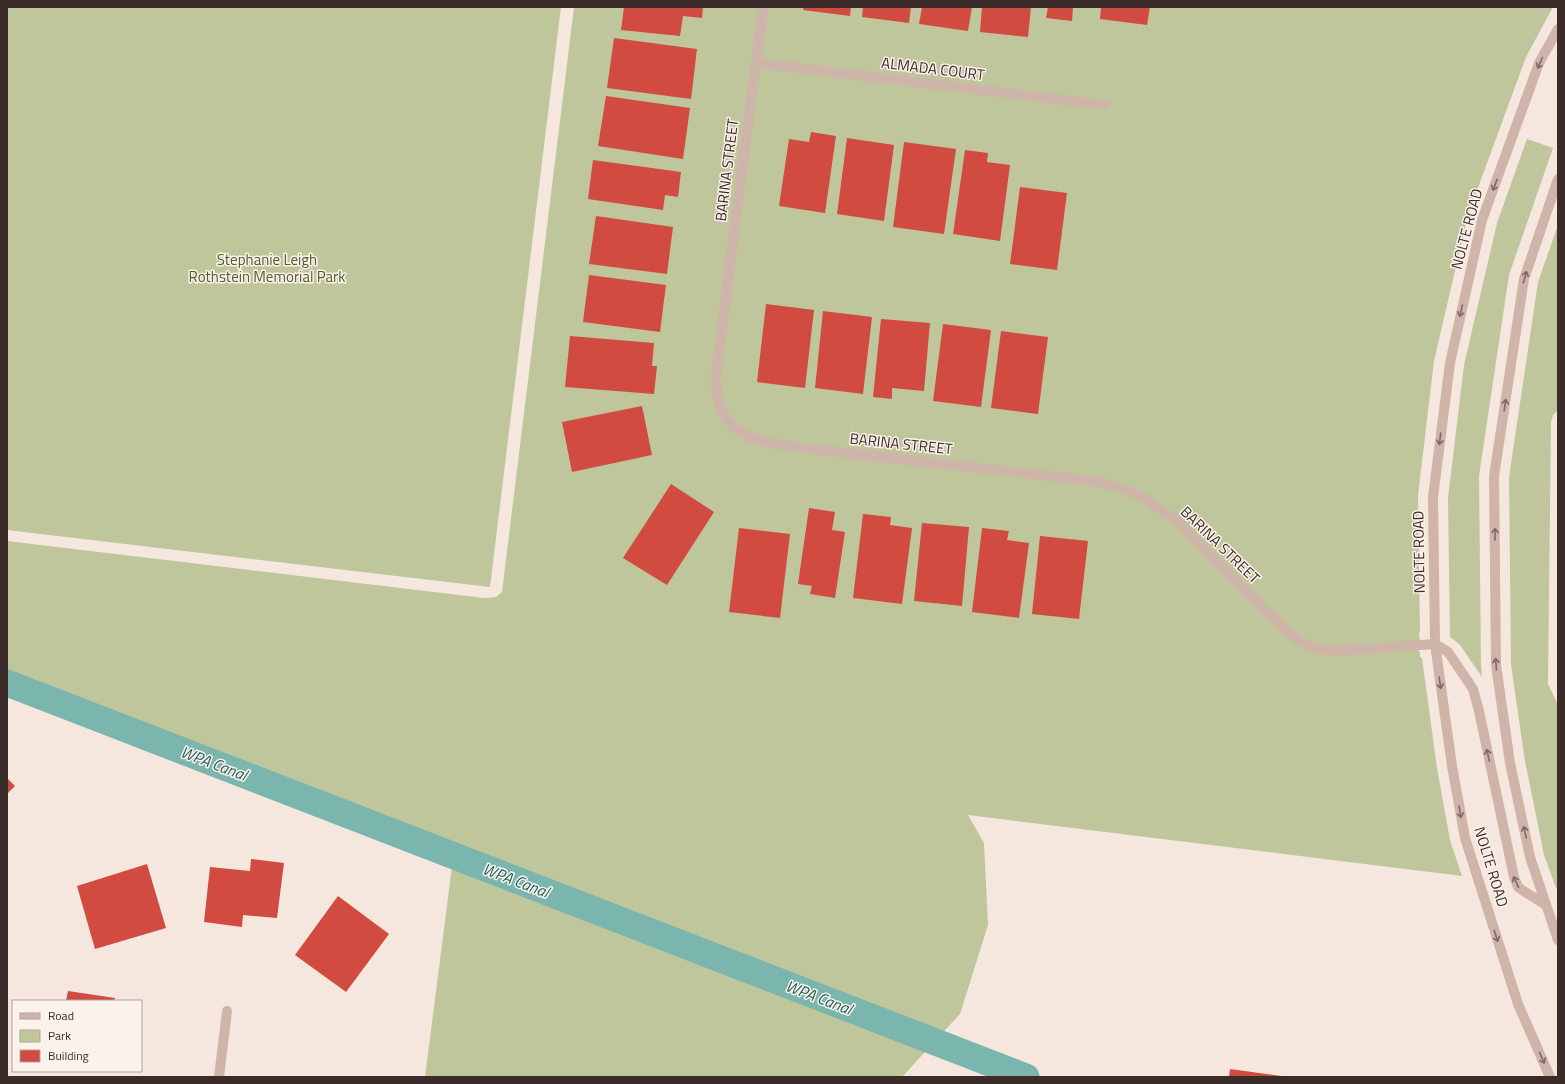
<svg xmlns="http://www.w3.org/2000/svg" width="1565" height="1084" viewBox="0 0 1565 1084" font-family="'Titillium Web',sans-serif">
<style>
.green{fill:#bfc69c}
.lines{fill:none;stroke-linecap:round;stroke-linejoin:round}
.canal{stroke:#7ab5ae;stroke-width:27}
.building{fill:#d14b41}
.minor{stroke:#cfb4a9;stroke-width:10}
.oneway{stroke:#7e6963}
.labels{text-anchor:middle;stroke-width:3;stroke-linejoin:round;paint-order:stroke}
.street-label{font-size:15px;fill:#3b2c29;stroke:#fcf2ec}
.park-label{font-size:15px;fill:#525c2a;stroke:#fcf2ec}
.water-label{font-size:16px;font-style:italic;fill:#1a615a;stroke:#fcf2ec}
</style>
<rect width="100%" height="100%" fill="#f5e7de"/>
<g class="green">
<polygon points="7,7 561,7 490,587 7,530"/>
<polygon points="574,7 1553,7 1526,57 1468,215 1434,361 1418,495 1420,632 1419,633 1420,641 1415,648 1420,652 1420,657 1422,658 1437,768 1450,840 1462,876 968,815 984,843 988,925 960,1014 902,1077 425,1077 454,851 7,675 7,541 484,598 496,597 502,592"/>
<polygon points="1527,139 1553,148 1509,275 1479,476 1481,665 1482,677 1460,645 1450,637 1448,498 1464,365 1497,223"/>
<polygon points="1558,225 1558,410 1553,415 1551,422 1548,684 1558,705 1558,888 1556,888 1544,855 1525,761 1511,665 1509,477 1538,282"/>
</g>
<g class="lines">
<polyline class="canal" points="7,683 1026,1077"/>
</g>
<g class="building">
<polygon points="624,7 703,7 702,18 683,16 680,36 621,30"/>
<polygon points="804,7 851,7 850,16 803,10"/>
<polygon points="863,7 911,7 909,23 862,17"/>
<polygon points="922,7 972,7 968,31 919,24"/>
<polygon points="982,7 1031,7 1028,37 980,32"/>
<polygon points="1048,7 1073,7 1072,21 1046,18"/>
<polygon points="1101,7 1150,7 1147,25 1100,19"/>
<polygon points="614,38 697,49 691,99 607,88"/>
<polygon points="606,96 690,108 683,159 598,146"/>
<polygon points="811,132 836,136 825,213 779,206 789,139 809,142"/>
<polygon points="847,138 894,145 884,221 837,214"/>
<polygon points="904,142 956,149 944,234 893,227"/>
<polygon points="965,150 988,153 987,162 1010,165 1000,241 953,234"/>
<polygon points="593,160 681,172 678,197 665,195 663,210 588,199"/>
<polygon points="1020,187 1067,193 1057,270 1010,264"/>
<polygon points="596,216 673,227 667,274 589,264"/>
<polygon points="589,275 666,285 660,332 583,322"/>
<polygon points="766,304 814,310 805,388 757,382"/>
<polygon points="823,311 872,317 863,394 815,388"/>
<polygon points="881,319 930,323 924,391 892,388 892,399 873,397"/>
<polygon points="943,324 991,330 981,407 933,401"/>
<polygon points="1001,331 1048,337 1038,414 991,408"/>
<polygon points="570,336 654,343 652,366 657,366 654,394 565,387"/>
<polygon points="642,406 652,455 572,472 562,422"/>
<polygon points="671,484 714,512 667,585 623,558"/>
<polygon points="809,508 835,512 832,530 845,532 835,598 810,594 812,586 798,584"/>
<polygon points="863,514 891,517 890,525 912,528 902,604 853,598"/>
<polygon points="922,523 969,527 962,606 914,601"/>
<polygon points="739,528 790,534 780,618 729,612"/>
<polygon points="982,528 1009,531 1007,540 1029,543 1019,618 972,612"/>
<polygon points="1040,536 1088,541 1079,619 1032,614"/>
<polygon points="7,778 15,786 7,794"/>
<polygon points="251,859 284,863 277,918 243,915 242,927 204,922 210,867 250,871"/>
<polygon points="147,864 166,928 95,949 77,886"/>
<polygon points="338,896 389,934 346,992 295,955"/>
<polygon points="68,991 115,998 114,1001 66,1001"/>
<polygon points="1230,1069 1281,1076 1281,1077 1229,1077"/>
</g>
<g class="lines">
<g class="minor">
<path d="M763 7 716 374C716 381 716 389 717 396 727 443 771 443 810 449L1094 481 1119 487 1144 498 1178 522 1268 614 1299 641 1318 649 1335 651 1435 644"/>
<polyline points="756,63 1106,105"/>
<polyline points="1558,179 1524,279 1494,476 1496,665 1510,763 1530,857 1558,940"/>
<polyline points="1435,644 1448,652 1465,677 1473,689 1479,711 1514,877 1518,887 1525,892 1546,905"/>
<polyline points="219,1077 227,1011"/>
<polyline points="1550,1077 1518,1004 1465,838 1452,766 1435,644 1433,497 1450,363 1482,220 1539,63 1558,29"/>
</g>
</g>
<defs><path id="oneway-shaft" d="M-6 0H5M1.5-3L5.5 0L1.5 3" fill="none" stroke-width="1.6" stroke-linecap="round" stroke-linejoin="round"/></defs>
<g class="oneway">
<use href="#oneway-shaft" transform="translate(1540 63) rotate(114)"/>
<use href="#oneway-shaft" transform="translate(1495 185) rotate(110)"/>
<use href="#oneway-shaft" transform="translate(1525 277) rotate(-74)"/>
<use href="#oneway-shaft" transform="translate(1461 311) rotate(103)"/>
<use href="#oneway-shaft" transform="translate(1505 405) rotate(-82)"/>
<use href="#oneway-shaft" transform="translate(1440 439) rotate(97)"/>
<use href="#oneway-shaft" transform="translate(1495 534) rotate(-90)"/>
<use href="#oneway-shaft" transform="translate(1496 664) rotate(-94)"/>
<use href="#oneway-shaft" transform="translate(1440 683) rotate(82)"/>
<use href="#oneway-shaft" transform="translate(1488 755) rotate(-102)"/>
<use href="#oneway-shaft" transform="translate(1460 812) rotate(80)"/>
<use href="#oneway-shaft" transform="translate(1525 832) rotate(-102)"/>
<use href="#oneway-shaft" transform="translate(1516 882) rotate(-115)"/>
<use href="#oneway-shaft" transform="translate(1496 936) rotate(72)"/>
<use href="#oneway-shaft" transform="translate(1542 1058) rotate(66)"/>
</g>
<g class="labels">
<g class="street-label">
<text transform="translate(933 69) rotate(7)" y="5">ALMADA COURT</text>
<text transform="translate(727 170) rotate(-83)" y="5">BARINA STREET</text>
<text transform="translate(1467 229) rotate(-75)" y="5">NOLTE ROAD</text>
<text transform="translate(901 444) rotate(6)" y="5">BARINA STREET</text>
<text transform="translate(1220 545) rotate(44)" y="5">BARINA STREET</text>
<text transform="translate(1419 552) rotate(-91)" y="5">NOLTE ROAD</text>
<text transform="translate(1491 867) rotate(73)" y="5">NOLTE ROAD</text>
</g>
<g class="park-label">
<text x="267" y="265">Stephanie Leigh<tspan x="267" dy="17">Rothstein Memorial Park</tspan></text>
</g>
<g class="water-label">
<text transform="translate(214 763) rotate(21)" y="6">WPA Canal</text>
<text transform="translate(516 880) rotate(21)" y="6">WPA Canal</text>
<text transform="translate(819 997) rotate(21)" y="6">WPA Canal</text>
</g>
</g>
<rect width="1565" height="1084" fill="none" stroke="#3b2c29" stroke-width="16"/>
<rect x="12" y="1000" width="130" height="72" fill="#fcf2ec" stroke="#afa39e"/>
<rect x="20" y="1013" width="20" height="6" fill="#cfb4a9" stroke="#afa39e"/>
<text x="48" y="1020" font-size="12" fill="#3b2c29">Road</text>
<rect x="20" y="1030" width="20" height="12" fill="#bfc69c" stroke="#afa39e"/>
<text x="48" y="1040" font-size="12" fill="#3b2c29">Park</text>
<rect x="20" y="1050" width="20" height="12" fill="#d14b41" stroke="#afa39e"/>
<text x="48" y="1060" font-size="12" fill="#3b2c29">Building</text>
</svg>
